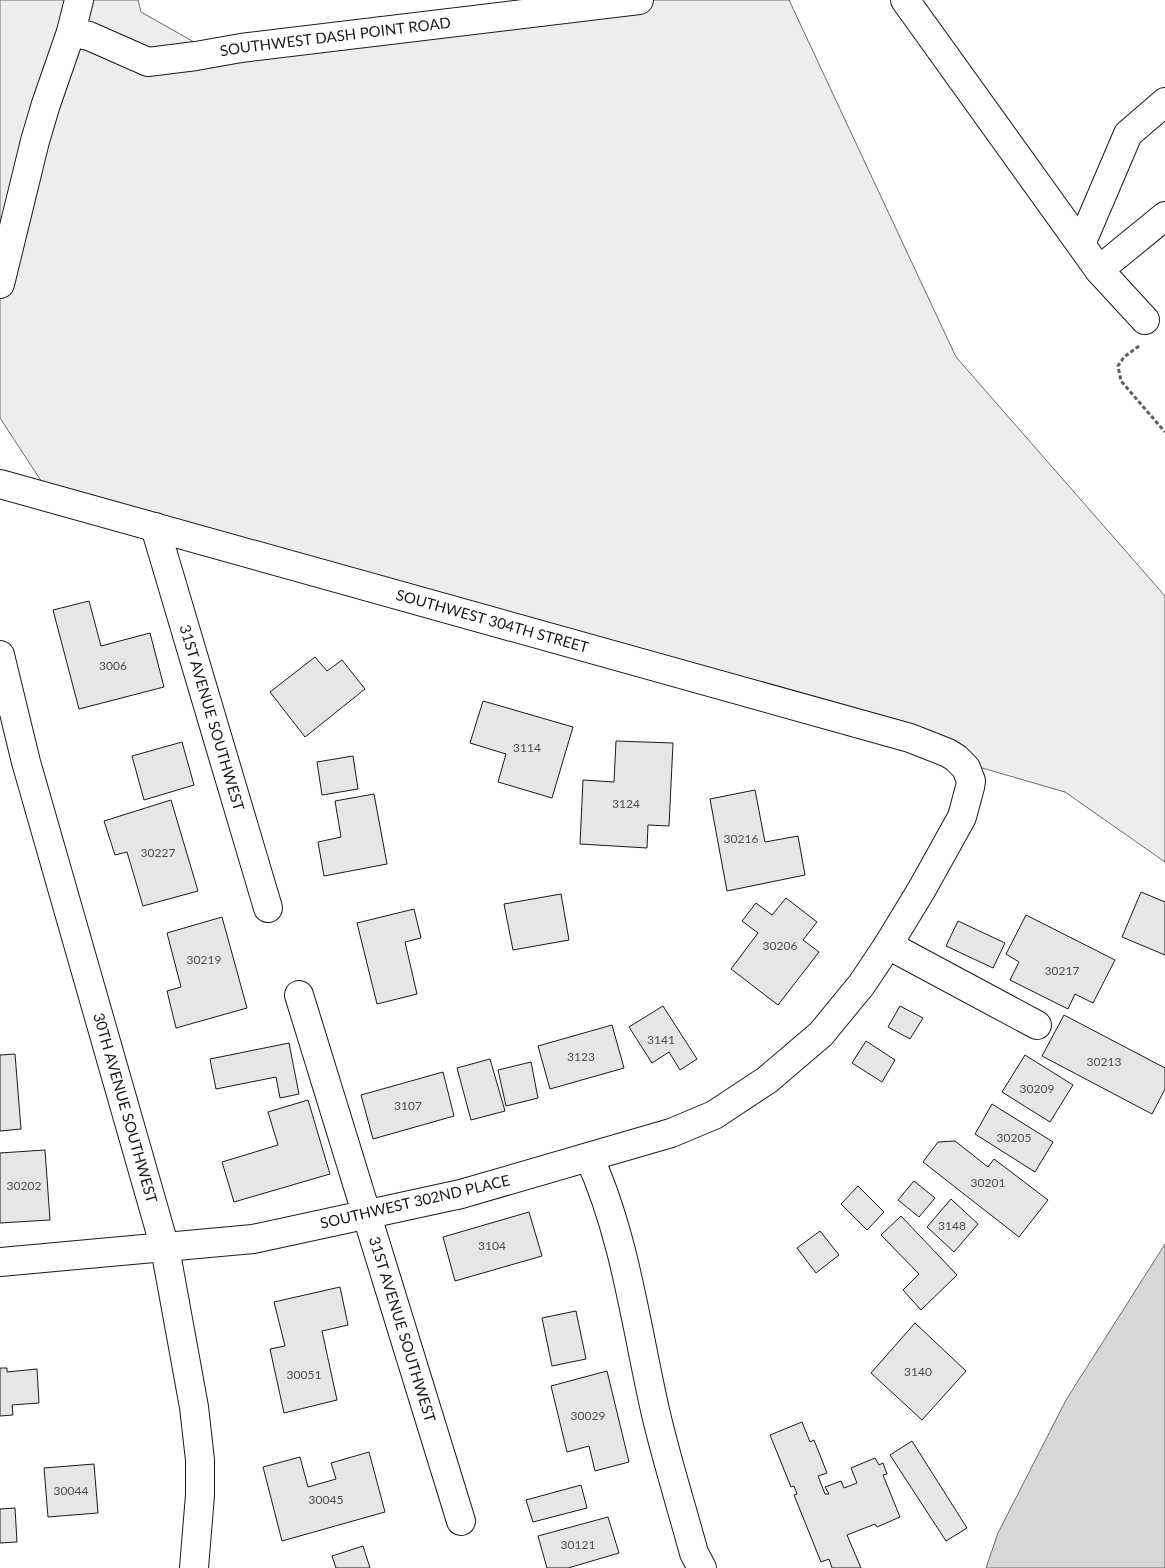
<svg xmlns="http://www.w3.org/2000/svg" width="1165" height="1568" viewBox="0 0 1165 1568" font-family="Lato,sans-serif">
<style>
.built{fill:#ededed;stroke:#6a6a6a}
.water{fill:#d7d7d7;stroke:#6a6a6a}
.building{fill:#e6e6e6;stroke:#1a1a1a}
.lines{fill:none;stroke-linecap:round;stroke-linejoin:round}
.minor-casing{stroke:#1a1a1a;stroke-width:30}
.major-casing{stroke:#1a1a1a;stroke-width:30}
.path{stroke:#5f5f5f;stroke-width:3;stroke-dasharray:4 2.5;stroke-linecap:butt}
.minor{stroke:#fff;stroke-width:28}
.major{stroke:#fff;stroke-width:28}
.labels{text-anchor:middle;stroke-width:4;stroke-linejoin:round;paint-order:stroke}
.number-label{font-size:12px;fill:#4d4d4d}
.street-label{font-size:15px;fill:#1a1a1a;stroke:#fff}
</style>
<rect width="100%" height="100%" fill="#fff"/>
<polygon class="built" points="0,0 138,0 141,12 194,42 611,0 789,0 956,357 1165,596 1165,862 1065,792 53,499 0,418"/>
<polygon class="water" points="1165,1244 1165,1568 986,1568 998,1533 1066,1400"/>
<g class="building">
<polygon points="89,601 101,646 150,633 164,687 79,709 53,610"/>
<polygon points="315,657 327,671 342,660 365,689 305,737 270,692"/>
<polygon points="483,701 573,727 552,798 498,782 506,754 470,743"/>
<polygon points="616,741 673,743 669,826 648,825 647,848 580,844 583,780 614,782"/>
<polygon points="182,742 194,785 144,800 132,756"/>
<polygon points="353,756 358,789 322,795 317,762"/>
<polygon points="755,790 765,842 798,836 805,875 727,891 710,799"/>
<polygon points="374,794 387,864 324,876 318,842 341,837 335,801"/>
<polygon points="171,800 198,891 143,906 127,852 115,855 104,821"/>
<polygon points="1141,892 1165,902 1165,955 1122,937"/>
<polygon points="561,894 569,940 513,950 504,904"/>
<polygon points="786,898 817,922 803,940 819,952 778,1005 731,969 758,933 742,921 756,903 772,915"/>
<polygon points="414,909 421,938 405,942 417,994 377,1004 357,923"/>
<polygon points="1026,915 1115,960 1093,1003 1075,994 1068,1009 1010,980 1019,962 1006,954"/>
<polygon points="222,917 247,1008 176,1028 167,991 181,987 167,933"/>
<polygon points="958,921 1005,943 993,968 946,946"/>
<polygon points="663,1006 697,1059 680,1070 669,1052 652,1063 629,1027"/>
<polygon points="900,1006 923,1018 910,1039 888,1027"/>
<polygon points="1064,1015 1165,1068 1165,1089 1152,1114 1042,1056"/>
<polygon points="612,1025 624,1068 550,1089 538,1046"/>
<polygon points="866,1041 895,1060 882,1082 852,1063"/>
<polygon points="289,1043 299,1094 280,1098 276,1077 216,1089 210,1059"/>
<polygon points="15,1054 21,1129 0,1131 0,1055"/>
<polygon points="1025,1055 1073,1085 1050,1122 1002,1092"/>
<polygon points="490,1059 505,1111 471,1120 457,1068"/>
<polygon points="531,1062 538,1098 506,1106 498,1070"/>
<polygon points="443,1072 454,1116 373,1139 361,1095"/>
<polygon points="308,1100 330,1174 234,1202 222,1162 278,1145 268,1112"/>
<polygon points="992,1104 1053,1142 1035,1172 975,1134"/>
<polygon points="955,1141 988,1167 994,1159 1048,1200 1019,1237 923,1162 938,1142"/>
<polygon points="45,1150 50,1220 0,1223 0,1153"/>
<polygon points="914,1181 935,1198 919,1217 898,1200"/>
<polygon points="858,1186 884,1212 867,1230 841,1204"/>
<polygon points="951,1199 978,1224 954,1252 927,1227"/>
<polygon points="529,1212 542,1256 455,1281 443,1237"/>
<polygon points="901,1216 957,1275 921,1310 903,1290 919,1274 881,1235"/>
<polygon points="820,1231 839,1255 816,1273 797,1248"/>
<polygon points="340,1287 348,1325 322,1331 337,1400 284,1413 270,1349 285,1346 274,1302"/>
<polygon points="576,1311 586,1359 552,1366 542,1318"/>
<polygon points="915,1323 966,1371 922,1420 871,1373"/>
<polygon points="0,1368 7,1368 7,1372 37,1369 39,1403 12,1405 13,1415 0,1416"/>
<polygon points="607,1371 629,1462 595,1471 589,1446 567,1452 551,1386"/>
<polygon points="802,1422 810,1442 814,1440 827,1473 818,1476 825,1494 829,1494 825,1487 841,1481 844,1488 857,1483 851,1468 875,1458 879,1465 883,1463 887,1474 883,1475 900,1517 877,1527 875,1524 847,1535 861,1568 832,1568 829,1559 821,1562 794,1495 797,1494 794,1486 791,1487 770,1435"/>
<polygon points="912,1441 967,1528 946,1541 890,1455"/>
<polygon points="369,1452 385,1512 282,1541 263,1467 300,1457 308,1487 336,1479 331,1463"/>
<polygon points="94,1464 98,1513 48,1517 44,1468"/>
<polygon points="581,1485 587,1508 533,1522 526,1500"/>
<polygon points="15,1508 17,1542 0,1543 0,1509"/>
<polygon points="608,1517 619,1553 568,1568 547,1568 538,1536"/>
<polygon points="363,1546 370,1568 336,1568 332,1556"/>
</g>
<g class="lines">
<g class="minor-casing">
<g id="minor">
<polyline points="905,0 1099,270 1165,216"/>
<polyline points="1081,244 1128,134 1165,102"/>
<polyline points="1099,270 1145,320"/>
<polyline points="0,284 35,141 46,104 71,32"/>
<path id="s1" d="M0 484 910 738 948 753 956 758 966 768 971 781 970 787 962 817 922 889 888 945 862 984 821 1034 767 1080 714 1115 671 1133 461 1194 253 1239 0 1262"/>
<path id="s2" d="M155 527 268 908"/>
<path id="s3" d="M0 655 26 762 165 1248 194 1407 200 1460V1495L194 1568"/>
<polyline points="888,945 1037,1025"/>
<path id="s4" d="M299 995 461 1521"/>
<path d="M589 1157C625 1236 636 1326 655 1410 666 1458 681 1505 694 1553L702 1568"/>
</g>
</g>
<g class="major-casing">
<g id="major">
<path id="s5" d="M79 0 71 32 89 36 148 62 196 56 241 48 639 0"/>
</g>
</g>
<polyline class="path" points="1139,346 1124,357 1118,366 1121,381 1165,432"/>
<use href="#minor" class="minor"/>
<use href="#major" class="major"/>
</g>
<g class="labels">
<g class="number-label">
<text x="113" y="670">3006</text>
<text x="527" y="752">3114</text>
<text x="626" y="808">3124</text>
<text x="741" y="843">30216</text>
<text x="158" y="857">30227</text>
<text x="780" y="950">30206</text>
<text x="204" y="964">30219</text>
<text x="1062" y="975">30217</text>
<text x="661" y="1044">3141</text>
<text x="581" y="1061">3123</text>
<text x="1104" y="1066">30213</text>
<text x="1037" y="1093">30209</text>
<text x="408" y="1110">3107</text>
<text x="1014" y="1142">30205</text>
<text x="988" y="1187">30201</text>
<text x="24" y="1190">30202</text>
<text x="952" y="1230">3148</text>
<text x="492" y="1250">3104</text>
<text x="918" y="1376">3140</text>
<text x="304" y="1379">30051</text>
<text x="588" y="1420">30029</text>
<text x="71" y="1495">30044</text>
<text x="326" y="1504">30045</text>
<text x="578" y="1549">30121</text>
</g>
<g class="street-label">
<text dy="5" stroke="none"><textPath href="#s5" startOffset="305">SOUTHWEST DASH POINT ROAD</textPath></text>
<text dy="5" stroke="none"><textPath href="#s1" startOffset="511">SOUTHWEST 304TH STREET</textPath></text>
<text dy="5" stroke="none"><textPath href="#s2" startOffset="199">31ST AVENUE SOUTHWEST</textPath></text>
<text dy="5" stroke="none"><textPath href="#s3" startOffset="470">30TH AVENUE SOUTHWEST</textPath></text>
<text transform="translate(415 1202) rotate(-13)" y="5">SOUTHWEST 302ND PLACE</text>
<text dy="5" stroke="none"><textPath href="#s4" startOffset="350">31ST AVENUE SOUTHWEST</textPath></text>
</g>
</g>
</svg>
